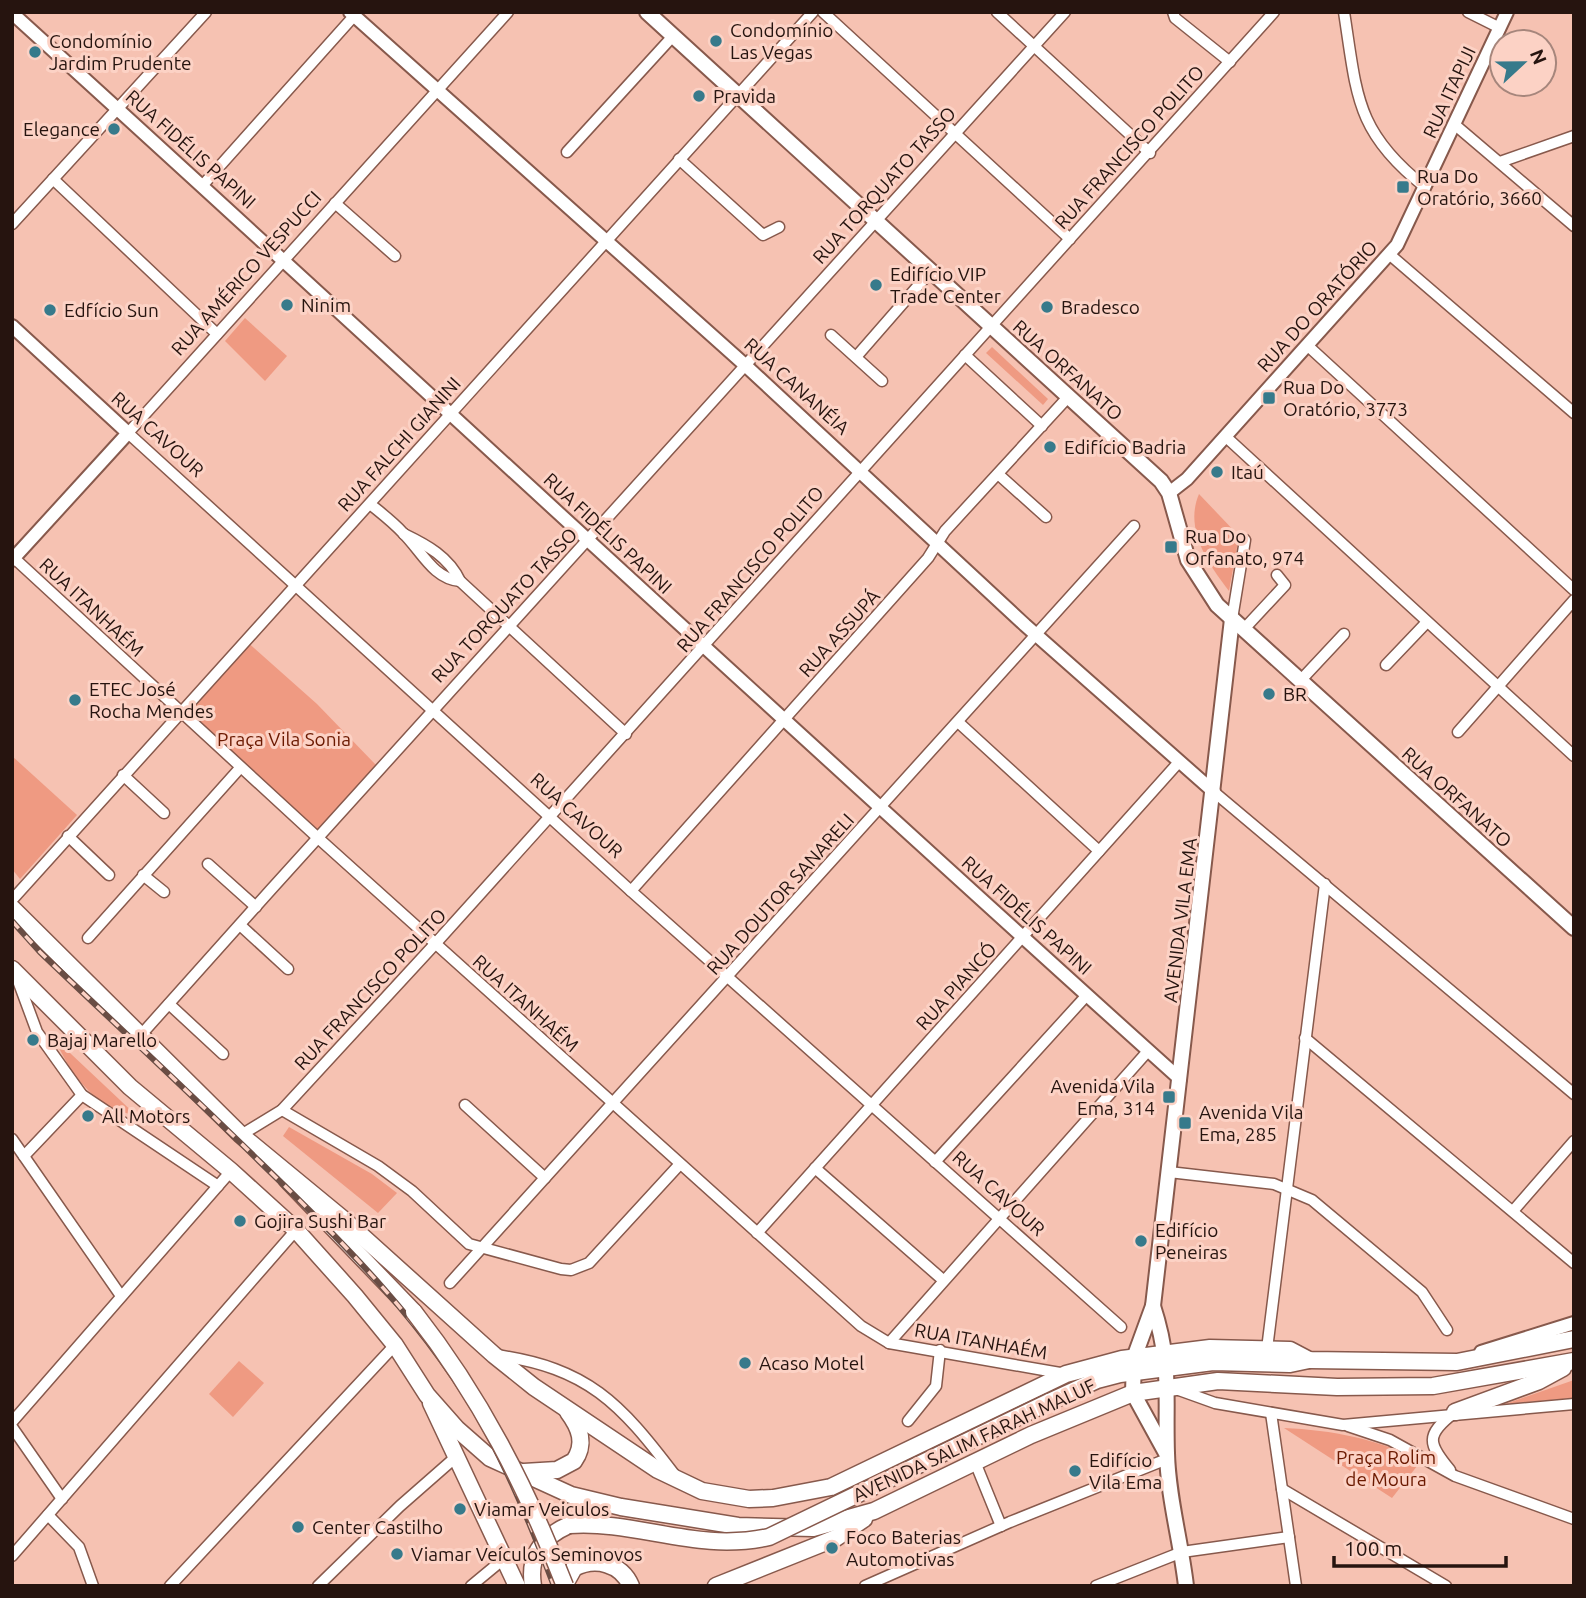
<svg xmlns="http://www.w3.org/2000/svg" width="1586" height="1598" viewBox="0 0 1586 1598" font-family="Ubuntu,sans-serif">
<style>
.green{fill:#ef9a82}
.lines{fill:none;stroke-linecap:round;stroke-linejoin:round}
.minor-casing{stroke:#87594c;stroke-width:13}
.tertiary-casing{stroke:#87594c;stroke-width:16}
.secondary-casing{stroke:#87594c;stroke-width:18}
.primary-casing{stroke:#87594c;stroke-width:19}
.trunk-casing{stroke:#87594c;stroke-width:19}
.minor{stroke:#fff;stroke-width:10}
.tertiary{stroke:#fff;stroke-width:12}
.secondary{stroke:#fff;stroke-width:14}
.primary{stroke:#fff;stroke-width:16}
.trunk{stroke:#fff;stroke-width:16}
.rail-casing{stroke:#6a4d44;stroke-width:6}
.rail{stroke:#fcd2c5;stroke-width:3.5;stroke-dasharray:10;stroke-linecap:butt}
.primary-bridge-casing{stroke:#87594c;stroke-width:19;stroke-linecap:butt}
.trunk-bridge-casing{stroke:#87594c;stroke-width:19;stroke-linecap:butt}
.primary-bridge{stroke:#fff;stroke-width:16}
.trunk-bridge{stroke:#fff;stroke-width:16}
.poi-dot{fill:#377a8b;stroke:#fcd2c5;stroke-width:2.5}
.labels{text-anchor:middle;stroke-width:6;stroke-linejoin:round;paint-order:stroke}
.poi-label{font-size:19px;fill:#26140f;stroke:#fcd2c5;text-anchor:start}
.street-label{font-size:19px;fill:#26140f;stroke:#fcd2c5}
.park-label{font-size:19px;fill:#6b1900;stroke:#fcd2c5}
</style>
<rect width="100%" height="100%" fill="#f6c2b2"/>
<g class="green">
<polygon points="245,318 287,356 265,381 225,341"/>
<polygon points="992,347 1048,399 1043,405 986,353"/>
<path d="M1199 494 1239 536 1229 591C1208 564 1184 529 1199 494Z"/>
<polygon points="245,640 317,704 376,765 314,834 180,712"/>
<polygon points="12,756 77,815 20,879 12,869"/>
<polygon points="53,1037 138,1117 102,1105 73,1074"/>
<polygon points="289,1127 372,1174 397,1193 378,1213 283,1136"/>
<polygon points="239,1361 264,1383 233,1417 209,1394"/>
<polygon points="1574,1380 1574,1398 1505,1404"/>
<path d="M1284 1428C1332 1430 1378 1439 1421 1461L1392 1498Z"/>
</g>
<g class="lines">
<g class="minor-casing">
<g id="minor">
<polyline points="508,12 128,433 631,891 1121,1327"/>
<polyline points="823,12 1070,239"/>
<polyline points="997,12 1150,153"/>
<polyline points="1173,12 1175,18 1230,62"/>
<path d="M1344 12C1357 95 1355 132 1425 187"/>
<polyline points="1468,12 1500,28"/>
<polyline points="1454,124 1574,226"/>
<polyline points="567,152 673,36"/>
<polyline points="679,159 763,235 779,227"/>
<polyline points="1500,162 1574,136"/>
<polyline points="53,179 217,334"/>
<polyline points="202,186 354,16"/>
<polyline points="335,203 395,256"/>
<polyline points="12,224 206,12"/>
<polyline points="1389,254 1574,413"/>
<polyline points="831,335 882,381"/>
<polyline points="1308,346 1574,590"/>
<polyline points="965,355 1042,426"/>
<polyline points="856,357 931,271"/>
<polyline points="1225,436 1574,756"/>
<polyline points="998,474 1046,517"/>
<path d="M370 504C381 513 393 522 403 533 421 550 433 579 460 581"/>
<path d="M404 534C427 545 449 557 460 581L626 734"/>
<polyline points="14,558 317,837 861,1326 889,1343 1066,1374"/>
<polyline points="1232,619 1245,540"/>
<polyline points="1244,629 1285,585 1277,575"/>
<polyline points="1386,665 1427,622"/>
<polyline points="1300,681 1344,634"/>
<polyline points="958,722 1099,851"/>
<polyline points="1458,732 1574,600"/>
<polyline points="123,775 164,813"/>
<polyline points="1214,792 1574,1094"/>
<polyline points="68,836 109,875"/>
<polyline points="208,864 256,907"/>
<polyline points="143,875 164,892"/>
<polyline points="631,891 928,558 945,531 1069,396"/>
<polyline points="12,900 813,12"/>
<polyline points="240,925 288,969"/>
<polyline points="88,938 240,768"/>
<polyline points="17,978 37,1032 82,1095 218,1186"/>
<polyline points="169,1004 223,1054"/>
<path d="M140 1036C446 693 755 353 1065 12"/>
<polyline points="1305,1038 1574,1263"/>
<polyline points="465,1105 545,1178"/>
<polyline points="282,1110 378,1166 412,1191 469,1244 561,1269 571,1270 589,1263 680,1164"/>
<polyline points="241,1135 282,1110 435,944 1274,12"/>
<polyline points="12,1139 121,1296"/>
<polyline points="24,1156 82,1095"/>
<polyline points="935,1162 1087,995"/>
<polyline points="815,1168 943,1280"/>
<polyline points="1169,1172 1274,1184 1312,1200 1422,1292 1447,1330"/>
<polyline points="1513,1211 1574,1141"/>
<polyline points="757,1233 1179,762"/>
<polyline points="450,1283 1134,526"/>
<polyline points="889,1343 1148,1051"/>
<polyline points="1267,1349 1325,884"/>
<path d="M496 1355C588 1368 620 1403 674 1474"/>
<polyline points="1176,1389 1215,1403 1343,1425 1574,1404"/>
<polyline points="1271,1413 1296,1586"/>
<polyline points="908,1421 936,1386 940,1350"/>
<polyline points="12,1422 231,1171"/>
<polyline points="1348,1426 1390,1440 1455,1476 1574,1519"/>
<polyline points="12,1427 62,1499"/>
<polyline points="975,1462 1001,1526"/>
<path d="M1450 1470C1428 1444 1425 1435 1454 1413"/>
<polyline points="1282,1489 1446,1586"/>
<polyline points="48,1515 79,1547 93,1586"/>
<polyline points="12,1556 296,1230"/>
<polyline points="170,1586 395,1345"/>
<polyline points="318,1586 400,1506 457,1456"/>
<polyline points="471,1586 506,1557"/>
<polyline points="865,1586 1010,1522 1167,1459"/>
<polyline points="1096,1586 1182,1552 1289,1537"/>
</g>
</g>
<g class="tertiary-casing">
<g id="tertiary">
<polyline points="350,12 745,365 1025,625 1214,792"/>
<path d="M12 13C403 368 788 727 1180 1079"/>
<polyline points="12,326 128,433 12,560"/>
<polyline points="1169,493 1187,479 1397,245 1507,12"/>
<polyline points="1481,1352 1574,1323"/>
</g>
</g>
<g class="secondary-casing">
<g id="secondary">
<polyline points="647,12 1161,481 1169,493 1188,560 1217,605 1574,928"/>
<path d="M1153 1306C1172 1364 1165 1395 1167 1453 1168 1497 1181 1542 1186 1586"/>
<polyline points="1167,1455 1133,1393 1134,1358 1153,1306 1232,619"/>
</g>
</g>
<g class="primary-casing">
<g id="primary">
<polyline points="287,1180 414,1312"/>
<polyline points="431,1403 517,1586"/>
</g>
</g>
<g class="trunk-casing">
<g id="trunk">
<polyline points="12,908 241,1135 343,1219 494,1355 534,1387 658,1470 702,1491 749,1499 773,1498 831,1487 1066,1374 1122,1359 1210,1348 1290,1350 1309,1360 1457,1362 1574,1339"/>
<polyline points="12,969 130,1087 231,1171 296,1230 355,1296 395,1345 427,1395 457,1429 490,1458 571,1495 621,1507 738,1526 813,1528 874,1511 1031,1435 1133,1393 1218,1381 1337,1387 1433,1386 1574,1361"/>
<polyline points="1049,1402 1097,1380 1120,1374 1213,1362 1290,1364 1309,1360"/>
<polyline points="1455,1412 1539,1381 1563,1368"/>
<path d="M524 1472 557 1470 574 1461C586 1444 580 1428 568 1412"/>
<path d="M533 1586C528 1555 542 1537 569 1525"/>
<path d="M564 1586 574 1568C595 1557 621 1563 631 1586"/>
<polyline points="716,1586 836,1538 864,1519"/>
</g>
</g>
<use href="#minor" class="minor"/>
<use href="#tertiary" class="tertiary"/>
<use href="#secondary" class="secondary"/>
<use href="#primary" class="primary"/>
<use href="#trunk" class="trunk"/>
<g class="rail-casing">
<path id="rail" d="M12 921 40 952C113 1022 187 1090 259 1161 343 1242 429 1327 486 1431 513 1481 534 1533 554 1586"/>
</g>
<use href="#rail" class="rail"/>
<g class="primary-bridge-casing">
<path id="primary-bridge" d="M414 1312C480 1396 526 1486 565 1586"/>
</g>
<g class="trunk-bridge-casing">
<path id="trunk-bridge" d="M569 1525C638 1520 696 1553 769 1537L1049 1402"/>
</g>
<use href="#primary-bridge" class="primary-bridge"/>
<use href="#trunk-bridge" class="trunk-bridge"/>
</g>
<g class="poi-dot">
<circle cx="716" cy="41" r="7"/>
<circle cx="35" cy="52" r="7"/>
<circle cx="699" cy="96" r="7"/>
<circle cx="114" cy="129" r="7"/>
<rect x="1396" y="180" width="14" height="14" rx="3.5"/>
<circle cx="876" cy="285" r="7"/>
<circle cx="287" cy="305" r="7"/>
<circle cx="1047" cy="307" r="7"/>
<circle cx="50" cy="310" r="7"/>
<rect x="1262" y="391" width="14" height="14" rx="3.5"/>
<circle cx="1050" cy="447" r="7"/>
<circle cx="1217" cy="472" r="7"/>
<rect x="1164" y="540" width="14" height="14" rx="3.5"/>
<circle cx="1269" cy="694" r="7"/>
<circle cx="75" cy="700" r="7"/>
<circle cx="33" cy="1040" r="7"/>
<rect x="1162" y="1090" width="14" height="14" rx="3.5"/>
<circle cx="88" cy="1116" r="7"/>
<rect x="1178" y="1116" width="14" height="14" rx="3.5"/>
<circle cx="240" cy="1221" r="7"/>
<circle cx="1141" cy="1241" r="7"/>
<circle cx="745" cy="1363" r="7"/>
<circle cx="1075" cy="1471" r="7"/>
<circle cx="460" cy="1509" r="7"/>
<circle cx="298" cy="1527" r="7"/>
<circle cx="832" cy="1548" r="7"/>
<circle cx="397" cy="1554" r="7"/>
</g>
<g class="labels">
<g class="poi-label">
<text x="730" y="37">Condomínio<tspan x="730" dy="22">Las Vegas</tspan></text>
<text x="49" y="48">Condomínio<tspan x="49" dy="22">Jardim Prudente</tspan></text>
<text x="713" y="103">Pravida</text>
<text x="100" y="136" text-anchor="end">Elegance</text>
<text x="1417" y="183">Rua Do<tspan x="1417" dy="22">Oratório, 3660</tspan></text>
<text x="890" y="281">Edifício VIP<tspan x="890" dy="22">Trade Center</tspan></text>
<text x="301" y="312">Ninim</text>
<text x="1061" y="314">Bradesco</text>
<text x="64" y="317">Edfício Sun</text>
<text x="1283" y="394">Rua Do<tspan x="1283" dy="22">Oratório, 3773</tspan></text>
<text x="1064" y="454">Edifício Badria</text>
<text x="1231" y="479">Itaú</text>
<text x="1185" y="543">Rua Do<tspan x="1185" dy="22">Orfanato, 974</tspan></text>
<text x="89" y="696">ETEC José<tspan x="89" dy="22">Rocha Mendes</tspan></text>
<text x="1283" y="701">BR</text>
<text x="47" y="1047">Bajaj Marello</text>
<text x="1155" y="1093" text-anchor="end">Avenida Vila<tspan x="1155" dy="22">Ema, 314</tspan></text>
<text x="1199" y="1119">Avenida Vila<tspan x="1199" dy="22">Ema, 285</tspan></text>
<text x="102" y="1123">All Motors</text>
<text x="254" y="1228">Gojira Sushi Bar</text>
<text x="1155" y="1237">Edifício<tspan x="1155" dy="22">Peneiras</tspan></text>
<text x="759" y="1370">Acaso Motel</text>
<text x="1089" y="1467">Edifício<tspan x="1089" dy="22">Vila Ema</tspan></text>
<text x="474" y="1516">Viamar Veiculos</text>
<text x="312" y="1534">Center Castilho</text>
<text x="846" y="1544">Foco Baterias<tspan x="846" dy="22">Automotivas</tspan></text>
<text x="411" y="1561">Viamar Veículos Seminovos</text>
</g>
<g class="street-label">
<text transform="translate(1449 92) rotate(-65)" y="7">RUA ITAPIJI</text>
<text transform="translate(1129 147) rotate(-48)" y="7">RUA FRANCISCO POLITO</text>
<text transform="translate(191 149) rotate(42)" y="7">RUA FIDÉLIS PAPINI</text>
<text transform="translate(884 185) rotate(-48)" y="7">RUA TORQUATO TASSO</text>
<text transform="translate(246 273) rotate(-48)" y="7">RUA AMÉRICO VESPUCCI</text>
<text transform="translate(1317 306) rotate(-48)" y="7">RUA DO ORATÓRIO</text>
<text transform="translate(1068 370) rotate(42)" y="7">RUA ORFANATO</text>
<text transform="translate(797 386) rotate(42)" y="7">RUA CANANÉIA</text>
<text transform="translate(158 434) rotate(42)" y="7">RUA CAVOUR</text>
<text transform="translate(399 444) rotate(-48)" y="7">RUA FALCHI GIANINI</text>
<text transform="translate(608 533) rotate(43)" y="7">RUA FIDÉLIS PAPINI</text>
<text transform="translate(750 569) rotate(-49)" y="7">RUA FRANCISCO POLITO</text>
<text transform="translate(504 605) rotate(-47)" y="7">RUA TORQUATO TASSO</text>
<text transform="translate(92 607) rotate(43)" y="7">RUA ITANHAÉM</text>
<text transform="translate(839 633) rotate(-48)" y="7">RUA ASSUPÁ</text>
<text transform="translate(1457 797) rotate(42)" y="7">RUA ORFANATO</text>
<text transform="translate(577 815) rotate(42)" y="7">RUA CAVOUR</text>
<text transform="translate(780 894) rotate(-48)" y="7">RUA DOUTOR SANARELI</text>
<text transform="translate(1027 915) rotate(42)" y="7">RUA FIDÉLIS PAPINI</text>
<text transform="translate(1180 920) rotate(-83)" y="7">AVENIDA VILA EMA</text>
<text transform="translate(956 986) rotate(-48)" y="7">RUA PIANCÓ</text>
<text transform="translate(370 989) rotate(-47)" y="7">RUA FRANCISCO POLITO</text>
<text transform="translate(526 1003) rotate(42)" y="7">RUA ITANHAÉM</text>
<text transform="translate(999 1193) rotate(42)" y="7">RUA CAVOUR</text>
<text transform="translate(981 1341) rotate(10)" y="7">RUA ITANHAÉM</text>
<text transform="translate(974 1440) rotate(-25)" y="7">AVENIDA SALIM FARAH MALUF</text>
</g>
<g class="park-label">
<text x="284" y="746">Praça Vila Sonia</text>
<text x="1386" y="1464">Praça Rolim<tspan x="1386" dy="22">de Moura</tspan></text>
</g>
</g>
<rect width="1586" height="1598" fill="none" stroke="#26140f" stroke-width="28"/>
<g transform="translate(1523 63) rotate(68)"><circle r="33" fill="#fcd2c5" stroke="#a6867c" stroke-width="2"/>
<path d="M0-5L12 26L0 18L-12 26Z" fill="#377a8b"/>
<text y="-10" font-size="19" font-weight="bold" text-anchor="middle" fill="#26140f">N</text>
</g>
<path d="M1334 1556v10h172v-10" fill="none" stroke="#26140f" stroke-width="3.5"/>
<text x="1344" y="1556" font-size="21" fill="#26140f" stroke="#fcd2c5" stroke-width="5" paint-order="stroke">100 m</text>
</svg>
